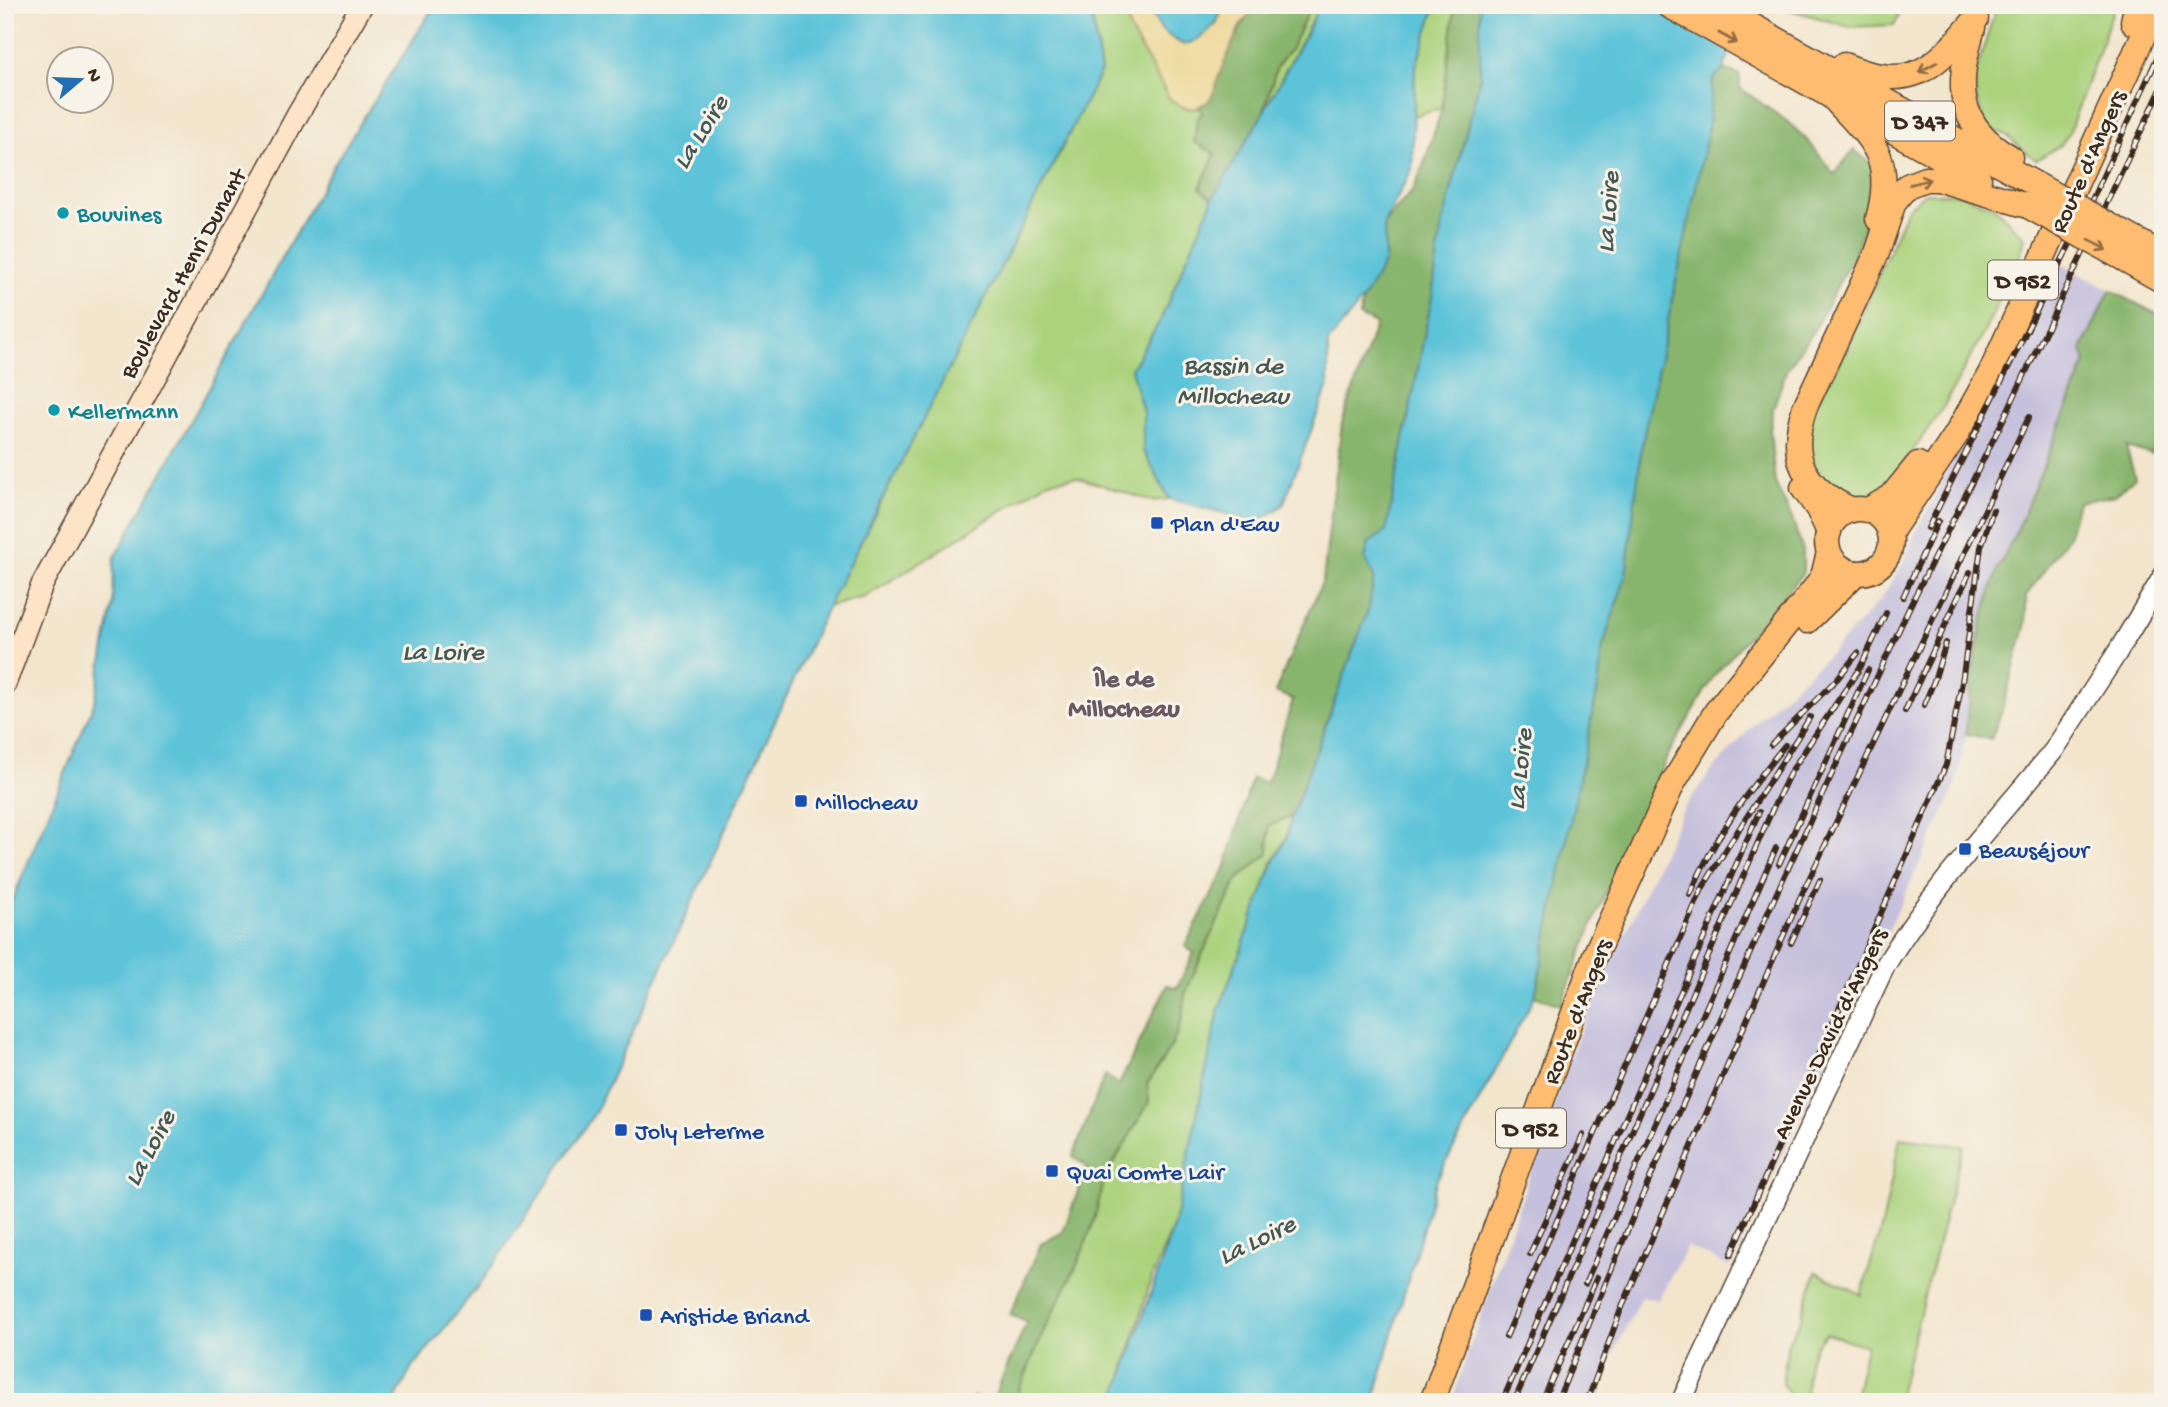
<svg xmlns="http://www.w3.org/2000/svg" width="2168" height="1407" viewBox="0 0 2168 1407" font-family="'Gochi Hand',sans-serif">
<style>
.industrial{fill:#c5c0db}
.green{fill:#abd37e;stroke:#737e4e;stroke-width:2}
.forest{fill:#88b56d;stroke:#627046;stroke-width:2}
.sand{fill:#eeda9e;stroke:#94825e;stroke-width:2}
.water{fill:#5cc3d9;stroke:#4c767c;stroke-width:2}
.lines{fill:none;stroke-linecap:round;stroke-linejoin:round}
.tertiary-casing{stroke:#564638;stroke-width:22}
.secondary-casing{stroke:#564638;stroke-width:24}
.primary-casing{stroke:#564638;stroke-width:27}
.trunk-casing{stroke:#564638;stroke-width:27}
.tertiary{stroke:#fff;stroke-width:19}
.secondary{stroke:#fee4c6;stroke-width:21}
.primary{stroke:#fdbc70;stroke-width:24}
.trunk{stroke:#fdbc70;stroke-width:24}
.rail-casing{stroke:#3b2a1e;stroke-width:6}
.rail{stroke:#f7f3e8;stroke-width:3.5;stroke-dasharray:10;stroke-linecap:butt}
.trunk-bridge-casing{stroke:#564638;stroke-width:27;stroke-linecap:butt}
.trunk-bridge{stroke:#fdbc70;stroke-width:24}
.oneway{stroke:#926c43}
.culture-dot{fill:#0f9aa8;stroke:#f7f3e8;stroke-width:2.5}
.transit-dot{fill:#1a4fb4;stroke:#f7f3e8;stroke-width:2.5}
.labels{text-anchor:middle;stroke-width:6;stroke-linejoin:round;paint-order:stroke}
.shield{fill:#f7f3e8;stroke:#73665b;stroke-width:2}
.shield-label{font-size:23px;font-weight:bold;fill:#3b2a1e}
.street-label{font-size:24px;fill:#3b2a1e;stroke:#f7f3e8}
.culture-label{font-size:24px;fill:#0d838f;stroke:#f7f3e8;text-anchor:start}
.transit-label{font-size:24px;fill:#164399;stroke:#f7f3e8;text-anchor:start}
.water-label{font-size:26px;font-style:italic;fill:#455856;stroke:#f7f3e8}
.neighbourhood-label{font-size:26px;font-weight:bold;fill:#685963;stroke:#f7f3e8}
</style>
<rect width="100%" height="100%" fill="#f7f3e8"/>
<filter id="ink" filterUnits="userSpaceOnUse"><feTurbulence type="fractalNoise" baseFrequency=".0143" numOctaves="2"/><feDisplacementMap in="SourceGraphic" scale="14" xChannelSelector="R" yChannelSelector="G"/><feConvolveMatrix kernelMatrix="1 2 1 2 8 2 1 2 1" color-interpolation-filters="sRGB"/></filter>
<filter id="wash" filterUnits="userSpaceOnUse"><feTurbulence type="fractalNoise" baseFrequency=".00686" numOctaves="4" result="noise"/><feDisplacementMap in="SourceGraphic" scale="28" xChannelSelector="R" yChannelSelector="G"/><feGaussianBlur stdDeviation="1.57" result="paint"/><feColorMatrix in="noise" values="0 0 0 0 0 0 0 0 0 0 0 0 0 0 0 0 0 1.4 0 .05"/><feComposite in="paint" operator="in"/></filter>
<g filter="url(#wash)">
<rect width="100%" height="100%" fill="#f2e5cc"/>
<polygon class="industrial" points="2054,260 2110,290 2082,349 2086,362 2018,528 1997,571 1982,622 1972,675 1966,734 1956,786 1730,1267 1687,1246 1658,1300 1641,1297 1597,1388 1603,1390 1599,1402 1451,1402 1580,1031 1684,808 1710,773 1757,721 1831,653 1881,599 1900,569 1913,538"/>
<g class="green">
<polygon points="1090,5 1124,5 1130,30 1194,109 1200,107 1215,154 1200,188 1213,199 1160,321 1131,369 1143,412 1143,450 1169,499 1152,501 1076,477 1049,481 865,597 827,607 1101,71"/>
<polygon points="1305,5 1319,5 1312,21 1263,113 1277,66 1291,48 1308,12"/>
<polygon points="1436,5 1456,5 1442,108 1414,116 1415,69"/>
<polygon points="1773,5 1904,5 1894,25 1850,27"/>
<polygon points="1997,5 2115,5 2069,133 2061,145 2036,160 2004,134 1987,127 1976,98 1975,75"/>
<polygon points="1925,193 1959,194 1994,207 2025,238 2019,259 1984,332 1944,406 1890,483 1872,498 1840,492 1816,473 1804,445 1811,411 1844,356 1907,209"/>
<polygon points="1292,816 1286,839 1271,865 1261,901 1219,1009 1174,1225 1152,1277 1116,1397 1114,1402 1014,1402 1045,1328 1077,1265 1094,1221 1104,1180 1149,1102 1147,1085 1172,1045 1182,1019 1185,994 1206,945 1237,880 1268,854 1269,826"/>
<path d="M1900 1138 1963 1146 1897 1402H1854L1866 1346 1826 1333C1804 1357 1808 1371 1806 1402H1789L1792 1395 1782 1384 1788 1342 1799 1323 1816 1272 1861 1295 1882 1226Z"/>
</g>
<g class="forest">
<path d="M1264 5H1305L1308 12 1291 48 1277 66 1263 113 1213 199 1200 188 1215 154 1194 142 1197 119 1202 114 1200 107C1213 98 1214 87 1220 73 1228 52 1237 30 1251 12L1260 13Z"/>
<polygon points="1455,5 1480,5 1480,78 1441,230 1432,297 1386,531 1369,543 1365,559 1374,577 1369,608 1292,816 1269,826 1268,854 1237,880 1201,957 1185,994 1182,1019 1172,1045 1147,1084 1149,1102 1104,1180 1094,1221 1077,1265 1045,1328 1014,1402 971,1402 973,1397 992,1401 1027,1322 1010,1315 1041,1244 1063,1232 1087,1167 1073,1156 1105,1075 1119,1085 1167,985 1177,988 1194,953 1185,946 1225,869 1252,778 1267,783 1293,699 1275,692 1323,580 1342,423 1376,324 1359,316 1363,299 1385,261 1384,223 1413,190 1423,167 1442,108"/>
<polygon points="1724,69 1740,75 1740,88 1789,123 1808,141 1834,174 1854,150 1875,167 1867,216 1857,248 1817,325 1786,371 1773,409 1770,430 1775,483 1792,519 1803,551 1803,573 1713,677 1668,755 1598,911 1561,1005 1535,996 1598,687 1602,649 1626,575 1642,444 1707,134 1713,79"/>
<polygon points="2110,290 2163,317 2163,432 2151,454 2126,447 2135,478 2115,495 2078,502 2068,537 2026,596 2026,623 2002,710 1991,739 1966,734 1972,675 1982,622 1997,571 2018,528 2086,362 2082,349"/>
</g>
<polygon class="sand" points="1124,5 1152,5 1152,16 1215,26 1225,5 1264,5 1260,13 1251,12 1240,26 1219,75 1215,90 1208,102 1194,109 1183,107 1170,99 1130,30"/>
<g class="water">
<polygon points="435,5 1090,5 1101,71 825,612 596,1111 483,1280 410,1371 394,1402 5,1402 5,918 95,701 113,604 114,559 335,163"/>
<path d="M1152 5H1225C1215 26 1206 38 1184 45 1166 35 1153 27 1152 5Z"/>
<polygon points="1319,5 1436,5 1415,69 1412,169 1384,223 1385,261 1363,299 1328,343 1328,386 1283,505 1258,522 1169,499 1143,450 1143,412 1131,369 1160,321 1213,198 1263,113 1312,22"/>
<polygon points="1480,5 1746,5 1724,69 1713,79 1707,134 1642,444 1626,575 1602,649 1598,687 1535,996 1437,1179 1373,1402 1114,1402 1174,1225 1219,1009 1272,866 1286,839 1292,816 1369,608 1374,577 1365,559 1369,543 1386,531 1432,297 1441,230 1480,78"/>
</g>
</g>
<g filter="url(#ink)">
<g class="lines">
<g class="tertiary-casing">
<path id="tertiary" d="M1681 1402 1885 966C1932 888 1996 821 2054 750L2117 653 2163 576"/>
</g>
<g class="secondary-casing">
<polyline id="secondary" points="5,684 42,585 298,114 362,5"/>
</g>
<g class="primary-casing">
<g id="primary">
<circle cx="1859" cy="541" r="32"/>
<polyline points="1868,510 1891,497 1918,464"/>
<polyline points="1890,533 1956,435 1991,372 2157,5"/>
<polyline points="1807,621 1856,573"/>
<polyline points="1432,1402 1595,955 1673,783 1716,712 1815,588 1823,576 1829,553"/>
</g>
</g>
<g class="trunk-casing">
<g id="trunk">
<polyline points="1668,5 1979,179"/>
<polyline points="1715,5 2037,185"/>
<polyline points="2133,22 2136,5"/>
<path d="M1973 28C1956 83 1955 125 2010 157"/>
<path d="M1844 65C1912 93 1933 70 1976 19"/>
<path d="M1833 98C1872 141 1895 156 1878 219"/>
<polyline points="2136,240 2163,255"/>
<polyline points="2126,260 2163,281"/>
<polyline points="1803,488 1818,509 1829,532"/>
<path d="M1852 510C1804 488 1787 458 1805 407L1877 253 1894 202 1907 186 1925 179H1937L2028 206"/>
</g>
</g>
<use href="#tertiary" class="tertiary"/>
<use href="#secondary" class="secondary"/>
<use href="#primary" class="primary"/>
<use href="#trunk" class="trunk"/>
<g class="rail-casing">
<g id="rail">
<polyline points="2151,72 2163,44"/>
<polyline points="1928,528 2090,204 2155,63"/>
<polyline points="1903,597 1938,521"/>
<polyline points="1924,705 1934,681 1946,643"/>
<polyline points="1905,711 1970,572"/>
<polyline points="1771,745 1837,679 1858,653"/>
<polyline points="1779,864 1868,670"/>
<path d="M1690 895C1715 836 1745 794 1785 745"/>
<polyline points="1791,943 1820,880"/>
<polyline points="1530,1254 1583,1135"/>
<polyline points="1731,1255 1946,765 1962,682 1981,547 1993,510"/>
<polyline points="1585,1284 1776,848"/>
<path d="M1506 1337 1702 889C1736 831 1775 775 1810 717"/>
<polyline points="1483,1402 1483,1400"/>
<polyline points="1502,1402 1759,812"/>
<polyline points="1514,1402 1773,808 1790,773 1861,666 1886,613"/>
<polyline points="1542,1402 1597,1277"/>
<polyline points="1557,1402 1632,1219 1778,890 1911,604 2004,418 2163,85"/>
<polyline points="1587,1402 1620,1312 1799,900 2029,417"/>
</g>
</g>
<use href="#rail" class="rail"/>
<g class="trunk-bridge-casing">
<g id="trunk-bridge">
<polyline points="2037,185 2136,240"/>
<polyline points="2028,206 2126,260"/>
</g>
</g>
<use href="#trunk-bridge" class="trunk-bridge"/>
</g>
<defs><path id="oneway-shaft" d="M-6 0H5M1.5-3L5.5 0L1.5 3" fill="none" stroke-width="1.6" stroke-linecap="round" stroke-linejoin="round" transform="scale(1.75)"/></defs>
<g class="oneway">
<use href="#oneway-shaft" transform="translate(1728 38) rotate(29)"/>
<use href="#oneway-shaft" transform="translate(1928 67) rotate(151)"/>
<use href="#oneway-shaft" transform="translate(1920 182) rotate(-15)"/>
<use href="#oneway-shaft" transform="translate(2098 245) rotate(29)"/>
</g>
</g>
<g class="culture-dot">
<circle cx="63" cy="213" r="7"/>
<circle cx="54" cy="410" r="7"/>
</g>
<g class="transit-dot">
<rect x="1150" y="516" width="14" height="14" rx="3.5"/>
<rect x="794" y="794" width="14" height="14" rx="3.5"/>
<rect x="1958" y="842" width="14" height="14" rx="3.5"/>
<rect x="614" y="1123" width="14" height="14" rx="3.5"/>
<rect x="1045" y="1164" width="14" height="14" rx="3.5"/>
<rect x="639" y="1308" width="14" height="14" rx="3.5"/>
</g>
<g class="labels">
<g class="shield">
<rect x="1885" y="101.5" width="70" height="39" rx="5"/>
<rect x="1988" y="260.5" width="70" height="39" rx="5"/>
<rect x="1496" y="1108.5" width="70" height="39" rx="5"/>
</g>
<g class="shield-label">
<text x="1920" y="129">D 347</text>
<text x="2023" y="288">D 952</text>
<text x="1531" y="1136">D 952</text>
</g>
<g class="street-label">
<text transform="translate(2087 161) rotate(-66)" y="8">Route d'Angers</text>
<text transform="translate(182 273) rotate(-61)" y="8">Boulevard Henri Dunant</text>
<text transform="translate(1576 1011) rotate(-69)" y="8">Route d'Angers</text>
<text transform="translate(1829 1033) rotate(-64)" y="8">Avenue David d'Angers</text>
</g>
<g class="culture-label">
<text x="77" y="221">Bouvines</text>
<text x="68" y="418">Kellermann</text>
</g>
<g class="transit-label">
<text x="1171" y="531">Plan d'Eau</text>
<text x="815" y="809">Millocheau</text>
<text x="1979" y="857">Beauséjour</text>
<text x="635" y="1138">Joly Leterme</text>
<text x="1066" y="1179">Quai Comte Lair</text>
<text x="660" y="1323">Aristide Briand</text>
</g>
<g class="water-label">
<text transform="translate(699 131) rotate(-58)" y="9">La Loire</text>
<text transform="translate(1606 212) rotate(-86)" y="9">La Loire</text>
<text x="1233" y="373">Bassin de<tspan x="1233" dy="30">Millocheau</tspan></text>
<text x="443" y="659">La Loire</text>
<text transform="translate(1518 769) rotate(-84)" y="9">La Loire</text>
<text transform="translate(148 1147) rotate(-62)" y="9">La Loire</text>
<text transform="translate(1256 1238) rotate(-26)" y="9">La Loire</text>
</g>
<g class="neighbourhood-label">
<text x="1124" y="686">Île de<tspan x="1124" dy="30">Millocheau</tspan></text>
</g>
</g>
<rect width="2168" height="1407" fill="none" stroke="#f7f3e8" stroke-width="28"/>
<g transform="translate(80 80) rotate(71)"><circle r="33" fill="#f7f3e8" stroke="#aca397" stroke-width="2"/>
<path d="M0-5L12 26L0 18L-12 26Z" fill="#1f6fb2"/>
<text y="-10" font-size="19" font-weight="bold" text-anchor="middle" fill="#3b2a1e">N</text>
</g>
</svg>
